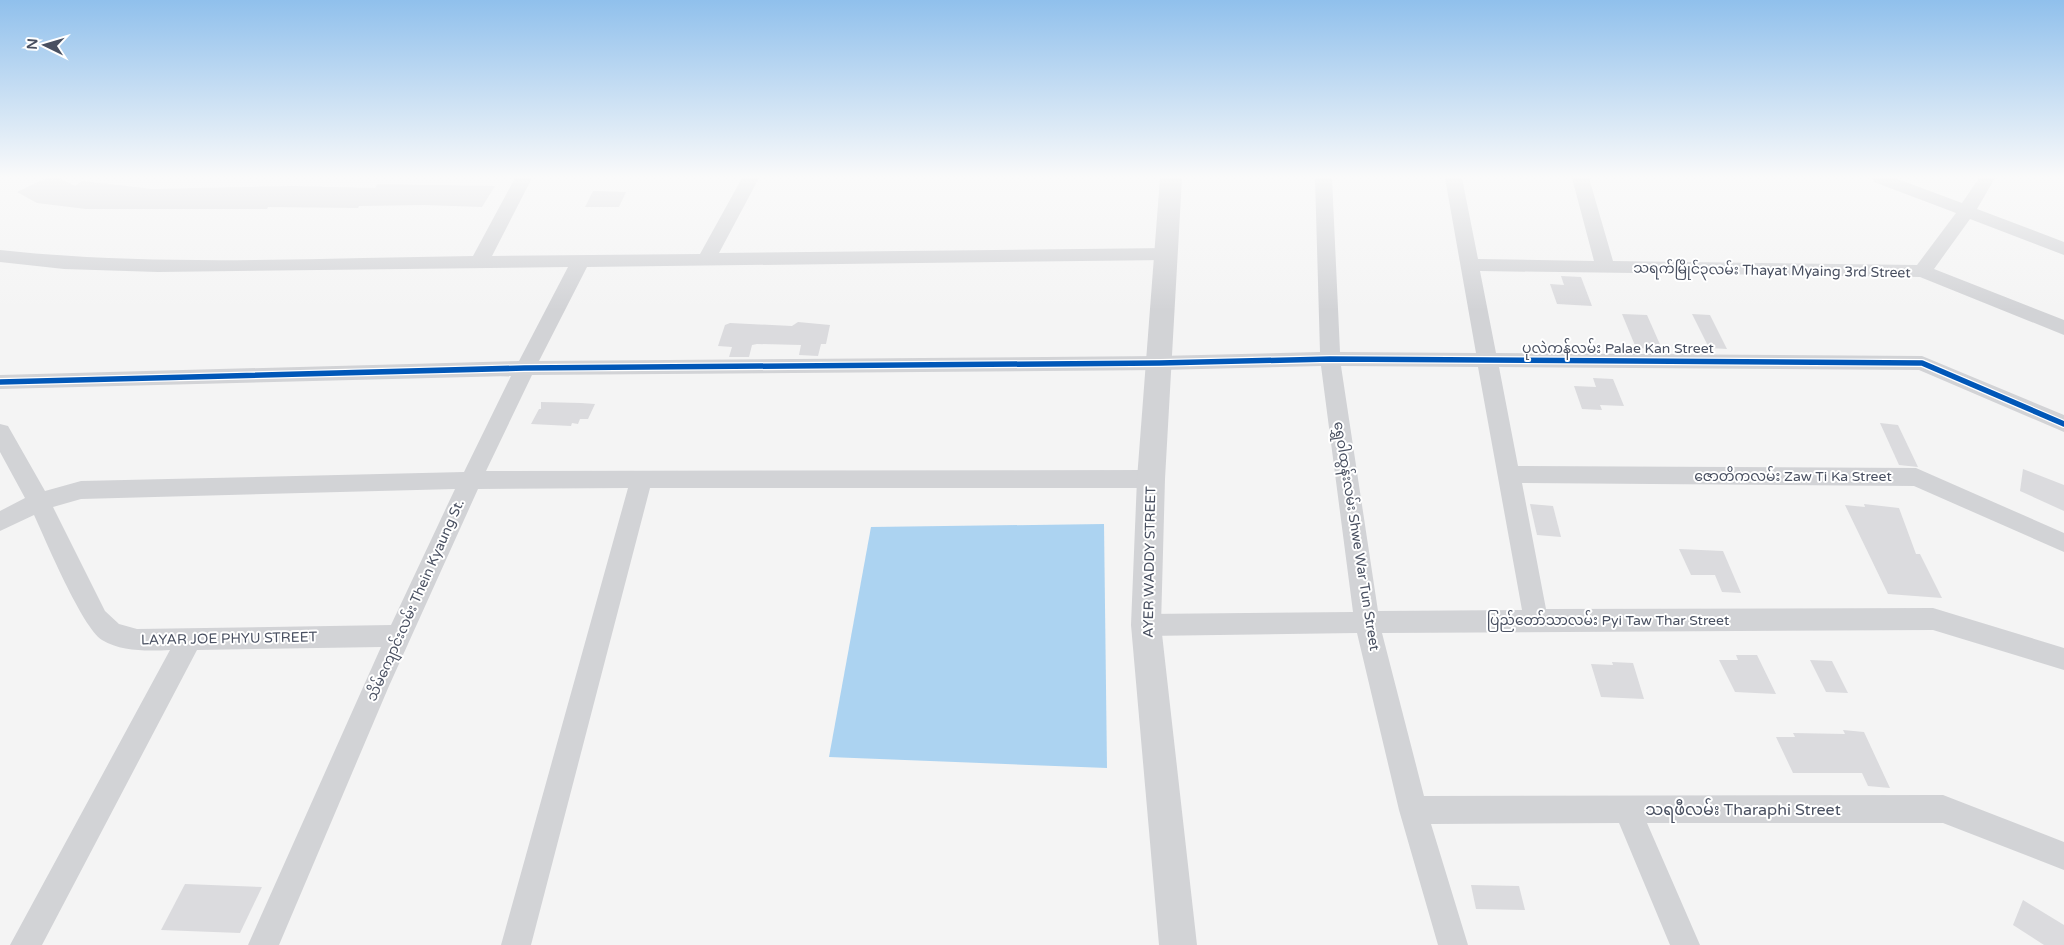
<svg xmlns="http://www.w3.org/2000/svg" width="2064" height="945" viewBox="0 0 2064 945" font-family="'Varela Round','Noto Sans Myanmar',sans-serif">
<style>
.water{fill:#acd3f1}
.building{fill:#dbdbde}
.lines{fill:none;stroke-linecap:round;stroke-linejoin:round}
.minor{fill:#d2d3d6;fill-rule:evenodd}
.tertiary{fill:#d2d3d6;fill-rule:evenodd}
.cycleway-casing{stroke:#fff;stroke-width:8}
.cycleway{stroke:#0057b8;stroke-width:5.5}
.labels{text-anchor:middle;stroke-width:4;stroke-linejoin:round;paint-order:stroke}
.street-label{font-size:14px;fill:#495061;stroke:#fff}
.near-street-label{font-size:16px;fill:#495061;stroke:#fff}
</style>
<rect width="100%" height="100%" fill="#f4f4f4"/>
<polygon class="water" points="1104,524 1107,768 829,757 871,527"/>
<g class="building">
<polygon points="46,178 60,178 75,186 82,181 153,189 293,186 375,188 377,184 495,186 482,207 424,205 359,206 358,208 268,207 267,209 86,209 37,203 17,192"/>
<polygon points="593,191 597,191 626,192 619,207 585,207"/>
<polygon points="1561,276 1581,277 1592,306 1557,304 1550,284 1564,285"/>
<polygon points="1622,314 1647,315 1662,349 1636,348"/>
<polygon points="1692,314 1710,315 1727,349 1709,348"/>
<polygon points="798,322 830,325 826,344 821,344 818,356 799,355 801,345 757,344 752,345 749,357 729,357 732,347 718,346 725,325 730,323 792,326"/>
<polygon points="1593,378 1613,379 1624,406 1600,405 1602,410 1582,409 1574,386 1596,387"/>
<polygon points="541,402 581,403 595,404 588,419 580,419 578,424 572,423 571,426 531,424 539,409 541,409"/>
<polygon points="1880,423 1898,425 1918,467 1899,465"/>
<polygon points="2023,469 2064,485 2064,511 2020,491"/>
<polygon points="1530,504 1553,506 1561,537 1537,535"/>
<polygon points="1864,504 1899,508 1916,554 1920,554 1942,598 1888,594 1845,505 1865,507"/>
<polygon points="1679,549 1723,551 1741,593 1722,592 1715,575 1691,575"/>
<polygon points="1736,655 1757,655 1776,694 1735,692 1719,660 1738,660"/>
<polygon points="1810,660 1832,661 1848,693 1826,692"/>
<polygon points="1612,662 1633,663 1644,699 1601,697 1591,664 1613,665"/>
<polygon points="1843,730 1864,732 1890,788 1868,786 1862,773 1793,773 1776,737 1795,737 1793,733 1845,734"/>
<polygon points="185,884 262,887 240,933 161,930"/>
<polygon points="1471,885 1519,886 1525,910 1476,909"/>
<polygon points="2023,900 2064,925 2064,945 2044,945 2013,925"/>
</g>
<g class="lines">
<path class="minor" d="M515 178H532L492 256 700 254 742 178H759L719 253 1167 248 1174 250 1176 254 1174 258 1167 260 587 267 539 361 1160 356 1320 352 1315 178H1332L1340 352 1476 353 1445 178H1462L1478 259 1594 261 1572 178H1589L1613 261 1917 265 1956 213 1874 182 1872 178H1895L1962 203 1979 178H1995L1977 209 2064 242V255L1970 219 1934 269 2064 320V335L1920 277 1480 271 1496 353 1922 356 2064 415V432L1919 370 1499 367 1518 466 1916 468 2064 533V552L1914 486 1522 483 1546 609 1933 608 2064 648V670L1933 630 1382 633 1424 796 1943 795 2064 842V870L1943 823H1647L1700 945H1670L1619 823 1431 824 1468 945H1438L1399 810 1357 633 1146 636 1137 633 1133 625 1137 617 1146 614 1353 612 1321 366 1160 370 532 375 486 471 1151 470 1159 473 1162 479 1159 485 1151 488H650L531 945H501L628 488 478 489 389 686 279 945H248L381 647 197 650 42 945H10L170 650C148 651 122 652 102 640 82 627 46 541 34 515L0 531V511L25 498 0 452V424L8 426 45 491 81 481 464 472 511 376 0 389V375L519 361 568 267 158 272 64 269 0 262V250C157 267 316 258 473 256ZM1341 366 1478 367 1522 610 1378 611ZM455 489 391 625 137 629 119 624 105 611 53 507 81 499Z"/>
<polygon class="tertiary" points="1160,178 1182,178 1165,479 1161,625 1197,945 1159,945 1131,625 1137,479"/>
<g class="cycleway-casing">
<polyline id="cycleway" points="0,382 524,368 1160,363 1330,359 1922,363 2064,424"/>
</g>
<use href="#cycleway" class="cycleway"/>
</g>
<linearGradient id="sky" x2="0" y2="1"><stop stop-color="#90c0ec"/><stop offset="0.57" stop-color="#fafafa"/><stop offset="1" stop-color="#fafafa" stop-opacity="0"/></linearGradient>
<rect width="2064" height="310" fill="url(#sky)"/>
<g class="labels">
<g class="street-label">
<text transform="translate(1772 270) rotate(1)" y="5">သရက်မြိုင်၃လမ်း Thayat Myaing 3rd Street</text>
<text x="1618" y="353">ပုလဲကန်လမ်း Palae Kan Street</text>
<text x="1793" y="481">ဇောတိကလမ်း Zaw Ti Ka Street</text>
<text transform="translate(1357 536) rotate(81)" y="5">ရွှေဝါထွန်းလမ်း Shwe War Tun Street</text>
<text transform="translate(1149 562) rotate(-89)" y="5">AYER WADDY STREET</text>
<text transform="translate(415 600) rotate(-66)" y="5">သိမ်ကျောင်းလမ်း Thein Kyaung St.</text>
<text x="1608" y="625">ပြည်တော်သာလမ်း Pyi Taw Thar Street</text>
<text transform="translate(229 638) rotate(-1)" y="5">LAYAR JOE PHYU STREET</text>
</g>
<g class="near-street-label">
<text x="1743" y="815">သရဖီလမ်း Tharaphi Street</text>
</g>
</g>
<g transform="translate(45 45) rotate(275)" stroke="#ffffff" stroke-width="4" paint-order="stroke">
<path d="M0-4L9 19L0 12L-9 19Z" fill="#495061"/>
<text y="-8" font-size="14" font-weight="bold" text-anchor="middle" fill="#495061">N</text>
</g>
</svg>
